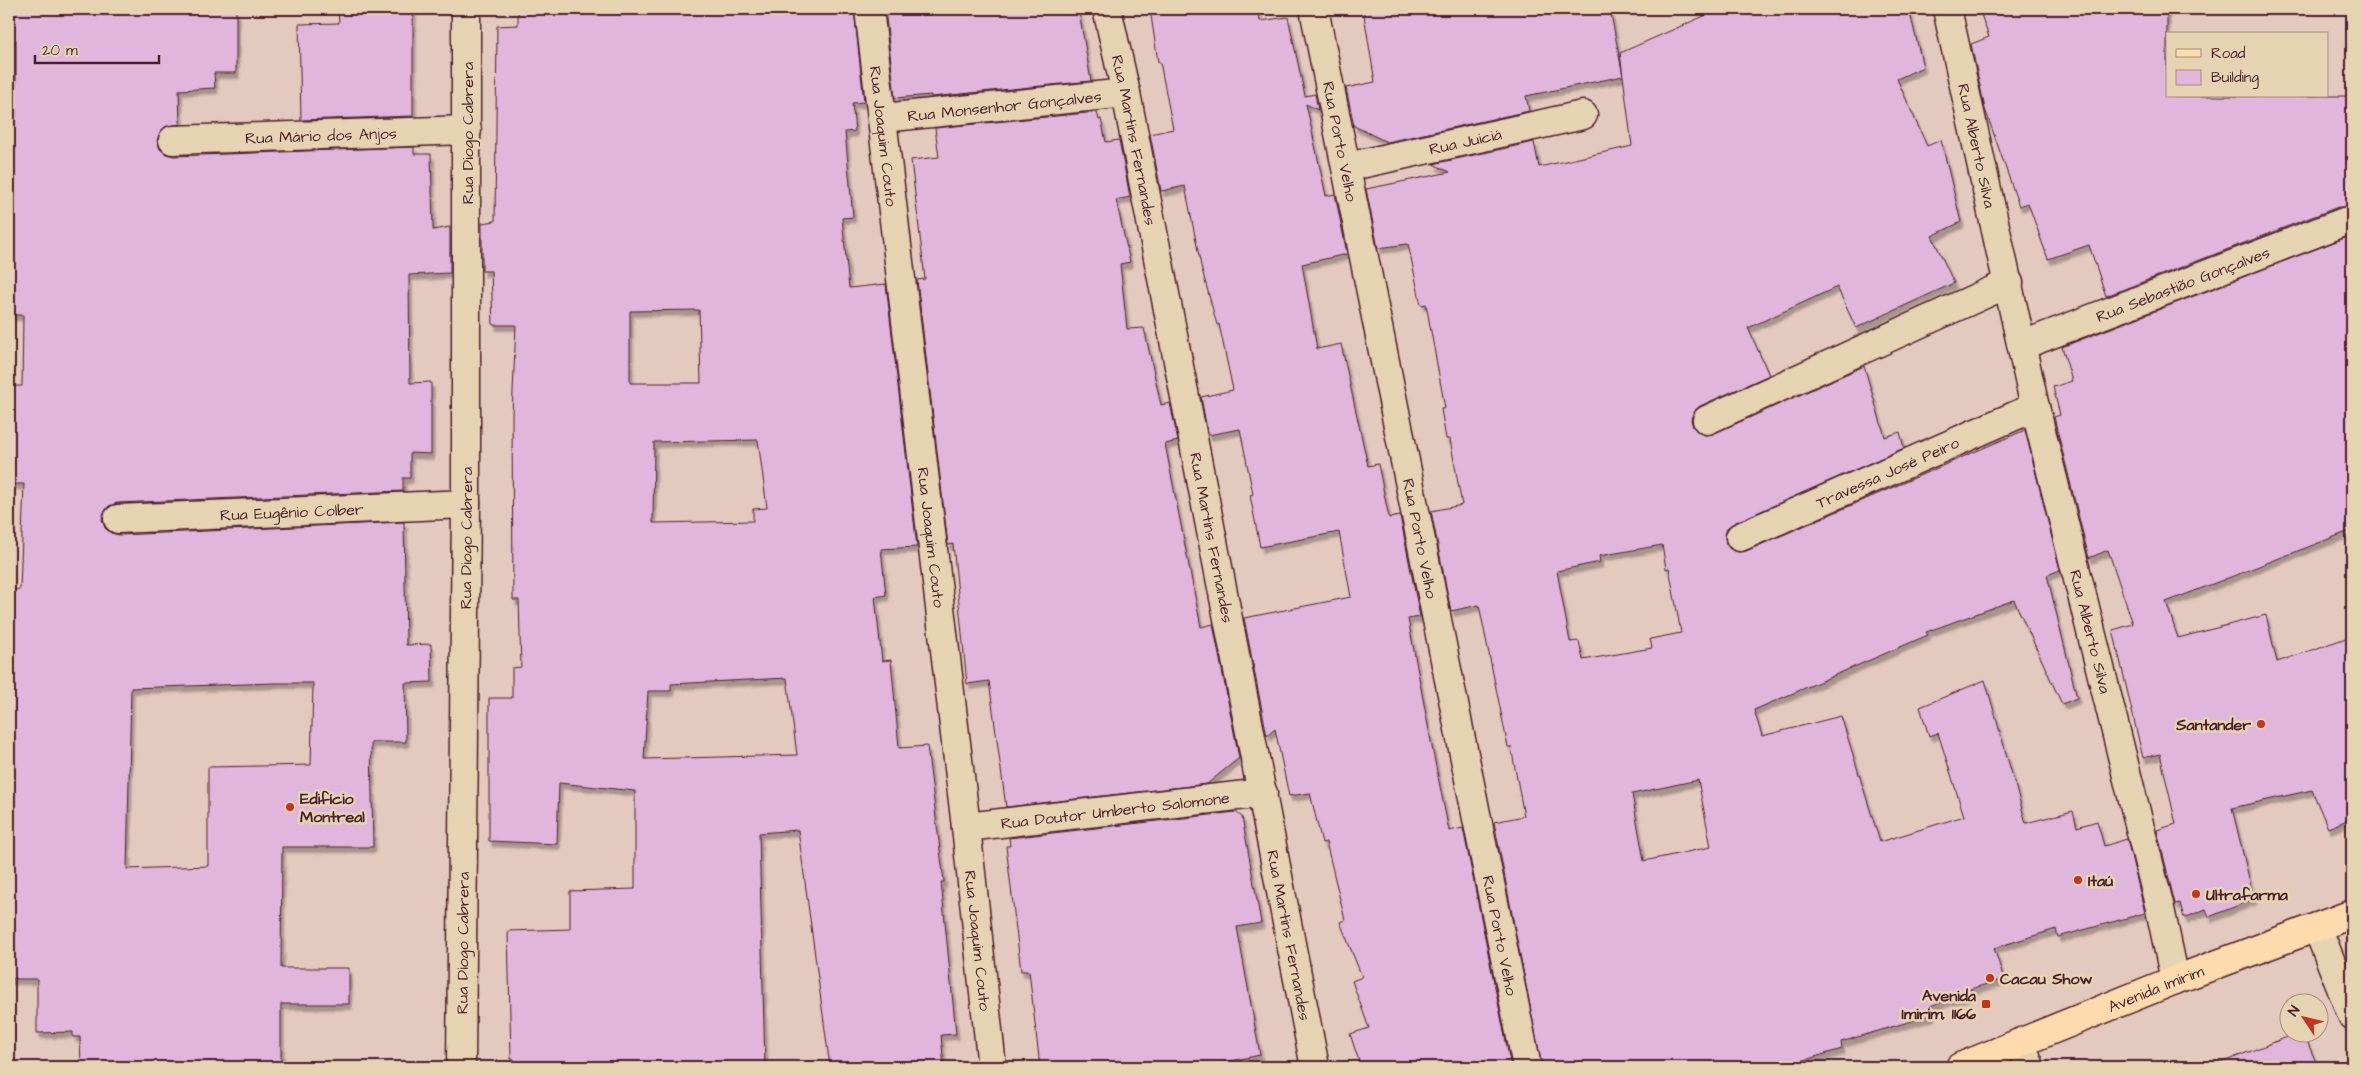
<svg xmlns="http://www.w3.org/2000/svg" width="2361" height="1076" viewBox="0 0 2361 1076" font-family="'Architects Daughter',sans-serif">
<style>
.building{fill:#e0b6dd;stroke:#4a1f2b;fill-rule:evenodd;filter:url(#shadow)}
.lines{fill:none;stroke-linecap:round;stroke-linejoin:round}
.minor-casing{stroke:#4a1f2b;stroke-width:31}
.major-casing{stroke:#4a1f2b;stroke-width:31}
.minor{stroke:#e6d3b1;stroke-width:28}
.major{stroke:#fedbac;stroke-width:28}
.poi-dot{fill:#c8321e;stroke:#e6d3b1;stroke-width:2}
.labels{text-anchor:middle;stroke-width:5;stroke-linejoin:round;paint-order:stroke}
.street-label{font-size:16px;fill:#4a1f2b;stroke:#e6d3b1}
.poi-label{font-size:16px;font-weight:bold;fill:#4a1f2b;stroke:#e6d3b1;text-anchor:start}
</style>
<defs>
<filter id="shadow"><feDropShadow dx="3" dy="5.5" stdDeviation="1" flood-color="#0004"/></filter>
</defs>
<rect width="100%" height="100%" fill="#e4cabe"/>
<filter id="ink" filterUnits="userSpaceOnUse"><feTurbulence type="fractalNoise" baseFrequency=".02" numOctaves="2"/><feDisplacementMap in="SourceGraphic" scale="10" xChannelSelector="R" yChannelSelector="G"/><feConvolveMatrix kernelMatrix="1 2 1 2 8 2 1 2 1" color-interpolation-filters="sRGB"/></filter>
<g filter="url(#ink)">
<g class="building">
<path d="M9 9H236V73H214L215 88 179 90 180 124 165 127 160 132 157 141 160 149 166 154 174 156 414 147V154H431L433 230 450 227V273L409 275 410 383 431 382V454L410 453V478H403V491L117 503 109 506 104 512 102 519 105 528 111 533 119 535 404 522 406 645 431 644 432 682 405 683 406 742H371L373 847H282L281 968H349V1004H281V1067H81L80 1037H73V1032L37 1033V979H9V590L20 589 24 484H9V386H22L23 315H9V117H16V40H9ZM275 683H313L311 765 208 767V866L127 869 131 688Z"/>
<polygon points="338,9 413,9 413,116 301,120 299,24 339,23"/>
<path d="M518 9H854L864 102 852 103 855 131 845 132 853 217 842 218 849 288 886 284 917 547 881 549 886 595 875 597 882 661 891 660 899 748 927 746 944 882H941L956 1034 941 1035 944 1067H830L798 830 759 833 765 1067H515L514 1059H511L508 931 570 929V891L635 889V791L559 783 557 844 489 841V698H512V668L521 667 519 600H513L512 414 516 325H493L491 271H482V223L495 221 497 26 518 25ZM699 310 701 383H630V311ZM758 440 767 508 753 509V521L653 523 654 442ZM787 678 797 755 644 759 648 691H671V684Z"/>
<polygon points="885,9 1066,9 1067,14 1079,12 1091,81 931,97 931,95 895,98"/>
<polygon points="1150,9 1258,9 1260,21 1288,17 1305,96 1315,94 1318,110 1306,104 1326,196 1335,194 1347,254 1302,264 1317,349 1341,344 1368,466 1378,464 1389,518 1400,516 1420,617 1408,619 1432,747 1449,831 1463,828 1511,1067 1361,1067 1350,1034 1369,1028 1352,981 1362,977 1340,922 1345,920 1326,842 1322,843 1310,793 1289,796 1275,729 1267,736 1244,618 1351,597 1339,532 1260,547 1250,495 1253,494 1240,429 1208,435 1201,397 1233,390 1219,324 1217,325 1201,266 1185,186 1161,191 1150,134 1173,129 1160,62 1158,62"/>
<polygon points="1363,9 1610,9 1623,76 1526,96 1529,111 1387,142 1354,126 1346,88 1375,82"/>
<path d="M1720 9H1909L1923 67 1897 79 1927 146 1941 140 1961 222 1932 236 1954 283 1856 328 1837 287 1748 328 1769 375 1700 406 1694 411 1691 419 1693 427 1698 432 1705 435 1713 434 1864 366 1885 437 1900 432 1904 448 1734 523 1728 527 1725 535 1726 544 1730 549 1738 552 1746 551 2025 430 2060 570 2047 575 2077 698 2062 704 2014 600 1926 632 1928 635 1754 710 1762 736 1841 716 1880 842 1964 816 1938 733 1929 736 1920 707 1985 680 2026 823 2073 811 2077 827 2097 821 2104 846 2127 839 2145 913 2058 937 2056 929 1994 948 2004 979 1970 989 1971 993 1930 1006 1932 1015 1841 1042 1842 1049 1801 1061 1802 1067H1542L1494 822 1524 816 1511 747H1508L1479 605 1451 611 1431 511 1462 505 1450 439H1446L1441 409 1445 408 1426 304 1421 305 1408 244 1378 248 1366 189 1450 172 1433 164 1534 142 1539 167 1632 146 1620 53ZM1662 545 1666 569 1669 568 1681 633 1650 639 1652 648 1583 660 1579 641 1570 642 1557 571 1600 562 1599 556ZM1698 780 1711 847 1644 861 1632 794Z"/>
<polygon points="1979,9 2167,9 2167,96 2352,96 2352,209 2346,207 2338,207 2106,296 2089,245 2048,259 2028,203 2019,206 1985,109 1971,44 1989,37"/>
<polygon points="1097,112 1099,120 1101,119 1106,142 1119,140 1130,197 1116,200 1130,262 1120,264 1127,329 1144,328 1161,405 1170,403 1178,441 1165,444 1201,627 1213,624 1239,758 1207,784 1006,807 989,681 967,684 953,544 948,545 917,280 925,279 911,160 939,157 935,128"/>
<polygon points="2352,235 2352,530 2166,602 2178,638 2266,615 2277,662 2352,636 2352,818 2328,828 2312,790 2232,808 2254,899 2209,917 2206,909 2184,918 2180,903 2175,904 2157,830 2176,824 2160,754 2143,758 2113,630 2133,624 2108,550 2089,558 2054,417 2060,415 2053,387 2072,381 2062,347"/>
<polygon points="1236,812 1242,817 1261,923 1237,927 1260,1055 1201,1067 1040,1067 1029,971 1021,971 1006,846 1010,846 1009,838"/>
<polygon points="2295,1034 2304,1034 2318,1067 2215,1067 2215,1065"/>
</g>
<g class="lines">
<g class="minor-casing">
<g id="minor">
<path id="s1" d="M869 9 966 827 992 1067"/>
<path id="s2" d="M1107 9 1126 93 1315 1067"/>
<path id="s3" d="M1314 9 1527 1067"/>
<path id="s4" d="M1947 9 2035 407 2159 904 2175 980"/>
<path id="s5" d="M883 118 1126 93"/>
<path id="s6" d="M173 140 467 130"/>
<path id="s7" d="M1347 167 1583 115"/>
<path id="s8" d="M2023 345 2344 222"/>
<polyline points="1707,420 2009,283"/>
<path id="s9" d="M118 519 466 504"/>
<path id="s10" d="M1740 537 2035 407"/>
<path id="s11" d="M966 827 1263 793"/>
<polyline points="2317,927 2352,1015"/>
<polyline points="2021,1043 2030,1067"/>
<path id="s12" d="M461 1067 466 504V9"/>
</g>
</g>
<g class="major-casing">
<g id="major">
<path id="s13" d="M1960 1067 2175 980 2352 914"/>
</g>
</g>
<use href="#minor" class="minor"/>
<use href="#major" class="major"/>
</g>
</g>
<g class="poi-dot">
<circle cx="2261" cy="724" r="5"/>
<circle cx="290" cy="807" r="5"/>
<circle cx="2078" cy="880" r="5"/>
<circle cx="2196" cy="894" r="5"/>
<circle cx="1990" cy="978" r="5"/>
<rect x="1981" y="999" width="10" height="10" rx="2.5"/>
</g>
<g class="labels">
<g class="street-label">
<text dy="6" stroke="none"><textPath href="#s5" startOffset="122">Rua Monsenhor Gonçalves</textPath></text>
<text transform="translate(467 133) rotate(-90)" y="6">Rua Diogo Cabrera</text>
<text dy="6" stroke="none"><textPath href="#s6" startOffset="148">Rua Mário dos Anjos</textPath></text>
<text dy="6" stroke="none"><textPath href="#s1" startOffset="128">Rua Joaquim Couto</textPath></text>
<text dy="6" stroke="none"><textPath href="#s2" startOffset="134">Rua Martins Fernandes</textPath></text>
<text dy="6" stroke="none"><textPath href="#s3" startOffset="135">Rua Porto Velho</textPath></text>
<text dy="6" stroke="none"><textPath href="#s7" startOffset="121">Rua Juiciá</textPath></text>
<text dy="6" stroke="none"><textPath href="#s4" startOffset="140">Rua Alberto Silva</textPath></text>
<text dy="6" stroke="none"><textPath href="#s8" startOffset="171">Rua Sebastião Gonçalves</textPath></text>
<text dy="6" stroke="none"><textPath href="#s10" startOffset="161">Travessa José Peiro</textPath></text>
<text dy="6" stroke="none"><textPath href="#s9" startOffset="174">Rua Eugênio Colber</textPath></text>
<text dy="6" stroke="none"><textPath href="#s12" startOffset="529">Rua Diogo Cabrera</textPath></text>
<text dy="6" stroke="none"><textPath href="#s1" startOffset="532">Rua Joaquim Couto</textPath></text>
<text dy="6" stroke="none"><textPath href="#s2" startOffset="539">Rua Martins Fernandes</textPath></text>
<text dy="6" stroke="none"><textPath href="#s3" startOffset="540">Rua Porto Velho</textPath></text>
<text dy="6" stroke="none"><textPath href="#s4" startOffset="639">Rua Alberto Silva</textPath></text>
<text dy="6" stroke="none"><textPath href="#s11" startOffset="150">Rua Doutor Umberto Salomone</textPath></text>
<text dy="6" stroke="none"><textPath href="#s2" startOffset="944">Rua Martins Fernandes</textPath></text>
<text dy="6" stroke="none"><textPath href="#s3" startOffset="945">Rua Porto Velho</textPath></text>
<text dy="6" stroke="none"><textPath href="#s1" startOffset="938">Rua Joaquim Couto</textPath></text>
<text dy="6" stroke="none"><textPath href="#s12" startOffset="124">Rua Diogo Cabrera</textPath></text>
<text dy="6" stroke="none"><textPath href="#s13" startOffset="211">Avenida Imirim</textPath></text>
</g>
<g class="poi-label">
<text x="2251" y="730" text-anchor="end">Santander</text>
<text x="300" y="804">Edifício<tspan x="300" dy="18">Montreal</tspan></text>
<text x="2088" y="886">Itaú</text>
<text x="2206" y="900">Ultrafarma</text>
<text x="2000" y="984">Cacau Show</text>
<text x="1976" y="1001" text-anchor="end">Avenida<tspan x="1976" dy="18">Imirim, 1166</tspan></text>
</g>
</g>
<rect width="2361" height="1076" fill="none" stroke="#e6d3b1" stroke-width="30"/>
<rect x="15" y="15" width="2331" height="1046" fill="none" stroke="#4a1f2b" stroke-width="2" filter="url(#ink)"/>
<rect x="2166" y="32" width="162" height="65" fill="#e6d3b1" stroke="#a88b7b"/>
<rect x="2176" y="49" width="25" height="8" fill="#fedbac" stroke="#a88b7b"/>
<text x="2211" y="58" font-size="15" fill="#4a1f2b">Road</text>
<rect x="2176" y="70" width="25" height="15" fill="#e0b6dd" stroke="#a88b7b"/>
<text x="2211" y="82" font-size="15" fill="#4a1f2b">Building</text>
<g transform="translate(2304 1018) rotate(305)"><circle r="24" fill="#e6d3b1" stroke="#a88b7b"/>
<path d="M0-4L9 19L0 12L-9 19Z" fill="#c8321e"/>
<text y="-8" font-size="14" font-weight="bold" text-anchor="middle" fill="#4a1f2b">N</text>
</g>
<path d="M35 55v8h124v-8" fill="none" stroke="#4a1f2b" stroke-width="2.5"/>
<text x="42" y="55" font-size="15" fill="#4a1f2b" stroke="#e6d3b1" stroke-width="4" paint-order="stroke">20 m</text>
</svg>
